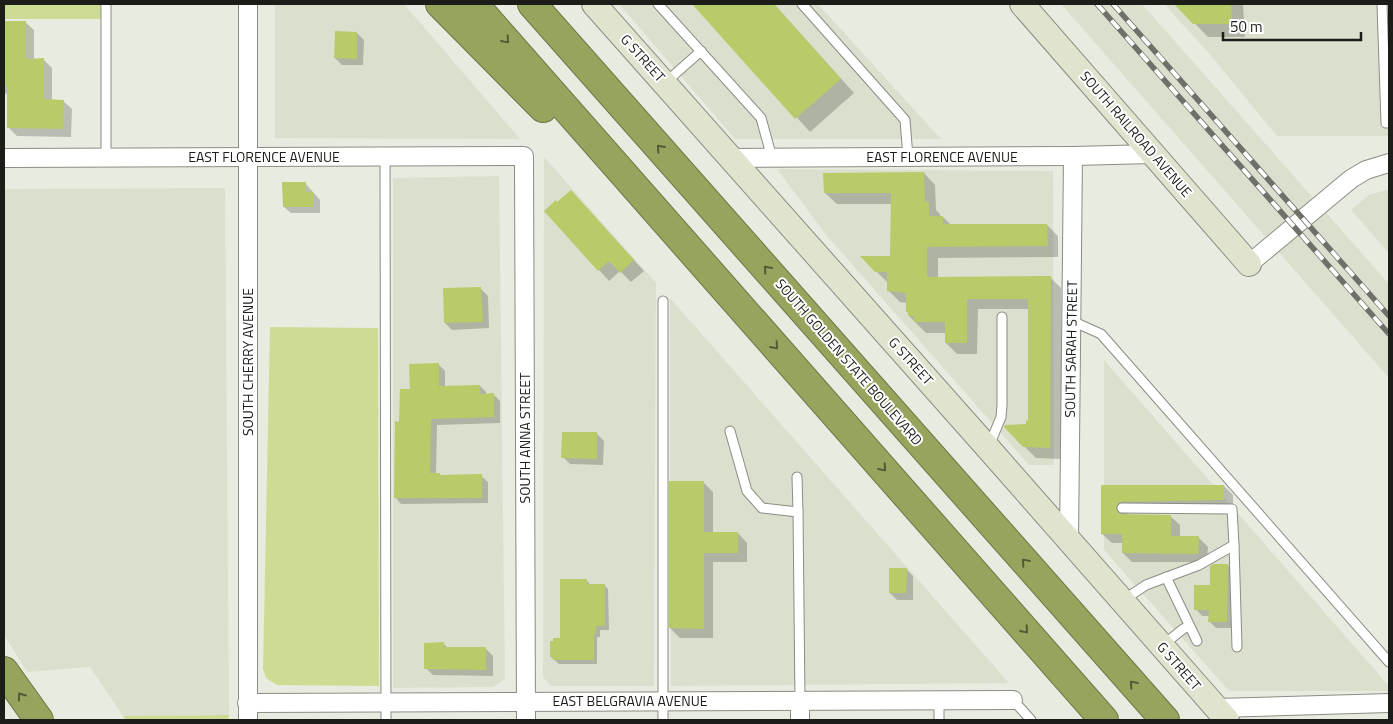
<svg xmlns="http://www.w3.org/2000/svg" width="1393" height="724" viewBox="0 0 1393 724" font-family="'Titillium Web',sans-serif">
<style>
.built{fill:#dbe0ce}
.green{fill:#ccdc94}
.shadow{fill:#0003}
.building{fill:#b7cb68}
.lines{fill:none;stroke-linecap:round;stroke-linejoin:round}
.lane-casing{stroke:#8a8d83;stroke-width:11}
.street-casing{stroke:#8a8d83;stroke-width:20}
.secondary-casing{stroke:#8a8d83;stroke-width:26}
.highway-casing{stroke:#6b7545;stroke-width:30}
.lane{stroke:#fff;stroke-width:9}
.street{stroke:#fff;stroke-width:18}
.secondary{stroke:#e0e4ce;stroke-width:24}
.highway{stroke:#96a55d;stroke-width:28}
.rail-casing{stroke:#6e7069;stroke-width:5.5}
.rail{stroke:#fff;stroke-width:4;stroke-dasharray:11;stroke-linecap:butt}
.oneway{stroke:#535a38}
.labels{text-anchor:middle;stroke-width:4;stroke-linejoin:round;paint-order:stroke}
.street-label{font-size:14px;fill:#1c1d19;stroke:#fff}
</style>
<rect width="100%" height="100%" fill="#e8ebe0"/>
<g class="built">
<polygon points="275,4 404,4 520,139 275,138"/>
<polygon points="619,4 818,4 941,139 735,139"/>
<polygon points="1061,4 1142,4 1389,284 1389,378"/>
<polygon points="1164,4 1389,4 1389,136 1277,136 1207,51"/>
<polygon points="544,157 656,283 654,686 551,686 543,677"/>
<polygon points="777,169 1053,171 1054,465 1029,465 827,236"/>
<polygon points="499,176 505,679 493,687 393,688 393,178"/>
<polygon points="225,188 229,715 123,716 90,667 27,672 4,635 4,189"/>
<polygon points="1386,190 1389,190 1389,253 1351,210 1369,195"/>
<polygon points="670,298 1009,683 671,686"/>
<polygon points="1104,360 1389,686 1389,691 1229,691 1104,550"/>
</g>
<g class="green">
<rect x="4" y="4" width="99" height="15"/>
<polygon points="270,327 378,328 379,686 277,685 266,678 263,669"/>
<polygon points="229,715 228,720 126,720 123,716"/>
</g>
<g class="shadow">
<polygon points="694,4 774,4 854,93 810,132"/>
<polygon points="1176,4 1243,4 1245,37 1208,37"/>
<polygon points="4,22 25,22 34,30 34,60 44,60 52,68 52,101 63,101 72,109 71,137 17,136 8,127 8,94 4,93"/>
<polygon points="357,33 364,40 363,65 342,65 335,58"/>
<polygon points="924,173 935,185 936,210 940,214 940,217 943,217 952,226 1047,225 1058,236 1058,257 938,258 938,278 1050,277 1061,288 1061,459 1036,458 1005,427 1028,425 1030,422 1029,309 978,309 977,354 957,354 946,343 946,333 926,333 909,316 907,311 907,303 900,302 889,291 887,282 876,271 891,257 892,204 837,204 825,193"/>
<polygon points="305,183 320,200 320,213 291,213 284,207"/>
<polygon points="571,191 644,271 631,282 620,271 609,281 546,211 558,204"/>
<polygon points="481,289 488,296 489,328 452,330 445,323"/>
<polygon points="439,365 445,371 445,387 480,386 486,392 486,395 493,394 500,401 500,423 437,425 436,474 441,477 481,476 488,482 488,503 401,504 395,497 401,423 411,390"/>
<polygon points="597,434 604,441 603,465 570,464 563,457"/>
<polygon points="703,482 713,492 713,533 738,533 747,543 747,562 713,562 713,638 680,638 670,628"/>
<polygon points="1102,486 1224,486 1233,495 1233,509 1132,511 1124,515 1170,516 1180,525 1180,537 1198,537 1208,547 1207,562 1132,562 1123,553 1123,543 1112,543 1102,534"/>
<polygon points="1228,565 1234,572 1233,628 1216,628 1210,622 1210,616 1202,616 1196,609 1211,586"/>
<polygon points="906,569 913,576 913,600 897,600 890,593"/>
<polygon points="586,580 591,585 604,585 608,589 609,630 600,630 600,637 597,637 597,664 559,664 551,657 561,639"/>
<polygon points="444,644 449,649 486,649 493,656 493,676 433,675 426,668"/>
</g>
<g class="building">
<polygon points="692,4 774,4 841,79 795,119"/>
<polygon points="1174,4 1231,4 1232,24 1193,24"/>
<polygon points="4,21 26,21 26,59 44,58 44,99 64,100 63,129 7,128 7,86 4,86"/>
<polygon points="335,31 357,32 357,59 334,58"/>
<polygon points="924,172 925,202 929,202 929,216 943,216 943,224 1047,224 1048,246 927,247 927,275 928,277 1051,276 1050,448 1023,447 1004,427 1005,425 1026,424 1026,420 1028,421 1028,299 967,299 967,343 945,343 945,322 914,322 914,316 908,316 908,312 906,312 906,293 887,291 887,272 875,272 860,256 890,256 891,193 824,193 823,173"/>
<polygon points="282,182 306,182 306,192 313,192 313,207 283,207"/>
<polygon points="571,190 634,260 620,273 609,261 598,271 544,211 556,200 557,202"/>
<polygon points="481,287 483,322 444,323 443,288"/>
<polygon points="439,363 439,386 480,385 480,394 494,393 494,417 431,419 430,473 440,473 440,475 482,474 482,498 394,498 395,421 399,422 400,389 410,389 409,364"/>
<polygon points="562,432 597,432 597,459 561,458"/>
<polygon points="669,481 704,481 704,532 738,532 738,553 704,553 704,629 669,628"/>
<polygon points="1101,485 1224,485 1224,500 1119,502 1116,508 1118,513 1121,514 1171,515 1171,536 1199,536 1198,554 1122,553 1122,534 1101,534"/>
<polygon points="1213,564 1228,564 1227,622 1208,622 1209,610 1194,610 1194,585 1210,585 1210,566"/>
<polygon points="889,568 907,568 906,593 889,593"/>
<polygon points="560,579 587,579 587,584 605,584 605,626 596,626 596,633 594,633 594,660 553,660 553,657 550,657 550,641 553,641 553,638 560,638"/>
<polygon points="444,642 444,647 486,647 486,670 424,669 424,643"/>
</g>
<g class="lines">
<g class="lane-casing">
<g id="lane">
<polyline points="106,4 106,158"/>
<polyline points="658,4 761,118 772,158"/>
<polyline points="802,4 905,120 908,157"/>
<polyline points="1382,4 1386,123 1389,123"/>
<polyline points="666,82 701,51"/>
<polyline points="385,157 386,720"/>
<polyline points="1072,321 1101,334 1389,662"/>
<polyline points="730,431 747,491 762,508 798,512 800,701"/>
<polyline points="989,446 1001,417 1002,405 1002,317"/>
<polyline points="797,477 798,512"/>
<polyline points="1122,508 1232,509 1234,545 1199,565 1146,585 1122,601"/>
<polyline points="1234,545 1237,647"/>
<polyline points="1166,577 1197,641"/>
<polyline points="1163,645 1183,629 1189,626"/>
<polyline points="1013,700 1031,720"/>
<polyline points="663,720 663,301"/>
<polyline points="939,720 939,700"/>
</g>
</g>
<g class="street-casing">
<g id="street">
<polyline points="248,4 248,720"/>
<polyline points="4,158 524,156 526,720"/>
<polyline points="730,158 1073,156 1153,154"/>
<polyline points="1249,264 1351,179 1366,170 1389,163"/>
<polyline points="1069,541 1073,156"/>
<polyline points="800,701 800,720"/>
<polyline points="247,703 1013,700"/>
<polyline points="1216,708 1389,703"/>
</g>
</g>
<g class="secondary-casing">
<g id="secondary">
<polyline points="594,4 988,448 1227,720"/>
<polyline points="1022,4 1249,264"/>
</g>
</g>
<g class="highway-casing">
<g id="highway">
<polyline points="440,4 543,108"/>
<polyline points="474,4 1104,720"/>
<polyline points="532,4 1165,720"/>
<polyline points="4,671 39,720"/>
</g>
</g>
<use href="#lane" class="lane"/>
<use href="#street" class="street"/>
<use href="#secondary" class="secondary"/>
<use href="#highway" class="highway"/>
<g class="rail-casing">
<g id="rail">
<polyline points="1097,4 1389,334"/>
<polyline points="1113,4 1389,316"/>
</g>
</g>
<use href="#rail" class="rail"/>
</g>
<defs><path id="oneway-chevron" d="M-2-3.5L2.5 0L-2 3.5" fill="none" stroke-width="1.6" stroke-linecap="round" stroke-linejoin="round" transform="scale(1.25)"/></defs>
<g class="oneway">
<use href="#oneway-chevron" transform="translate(506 40) rotate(49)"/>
<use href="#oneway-chevron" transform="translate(660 148) rotate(-132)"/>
<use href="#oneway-chevron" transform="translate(767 269) rotate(-131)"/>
<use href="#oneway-chevron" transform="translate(775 346) rotate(49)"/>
<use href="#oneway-chevron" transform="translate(883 468) rotate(49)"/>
<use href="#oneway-chevron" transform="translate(1025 562) rotate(-131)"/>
<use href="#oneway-chevron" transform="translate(1025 630) rotate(49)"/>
<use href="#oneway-chevron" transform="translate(1133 684) rotate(-131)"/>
<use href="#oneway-chevron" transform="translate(21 696) rotate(-125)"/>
</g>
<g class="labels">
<g class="street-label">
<text transform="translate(643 58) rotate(48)" y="5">G STREET</text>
<text transform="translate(1136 134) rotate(49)" y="5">SOUTH RAILROAD AVENUE</text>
<text x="264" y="162">EAST FLORENCE AVENUE</text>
<text x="942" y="162">EAST FLORENCE AVENUE</text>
<text transform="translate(1071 349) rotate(-89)" y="5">SOUTH SARAH STREET</text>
<text transform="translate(911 361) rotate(48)" y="5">G STREET</text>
<text transform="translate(248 362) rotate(-90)" y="5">SOUTH CHERRY AVENUE</text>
<text transform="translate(849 362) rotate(49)" y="5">SOUTH GOLDEN STATE BOULEVARD</text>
<text transform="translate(525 438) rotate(-90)" y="5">SOUTH ANNA STREET</text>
<text transform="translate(1179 666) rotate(49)" y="5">G STREET</text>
<text x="630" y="706">EAST BELGRAVIA AVENUE</text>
</g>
</g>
<rect width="1393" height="724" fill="none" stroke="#1c1d19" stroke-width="10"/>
<path d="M1223 32v8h138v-8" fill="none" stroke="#1c1d19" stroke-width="2.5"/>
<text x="1230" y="32" font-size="15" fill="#1c1d19" stroke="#ffffff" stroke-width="4" paint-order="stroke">50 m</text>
</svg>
